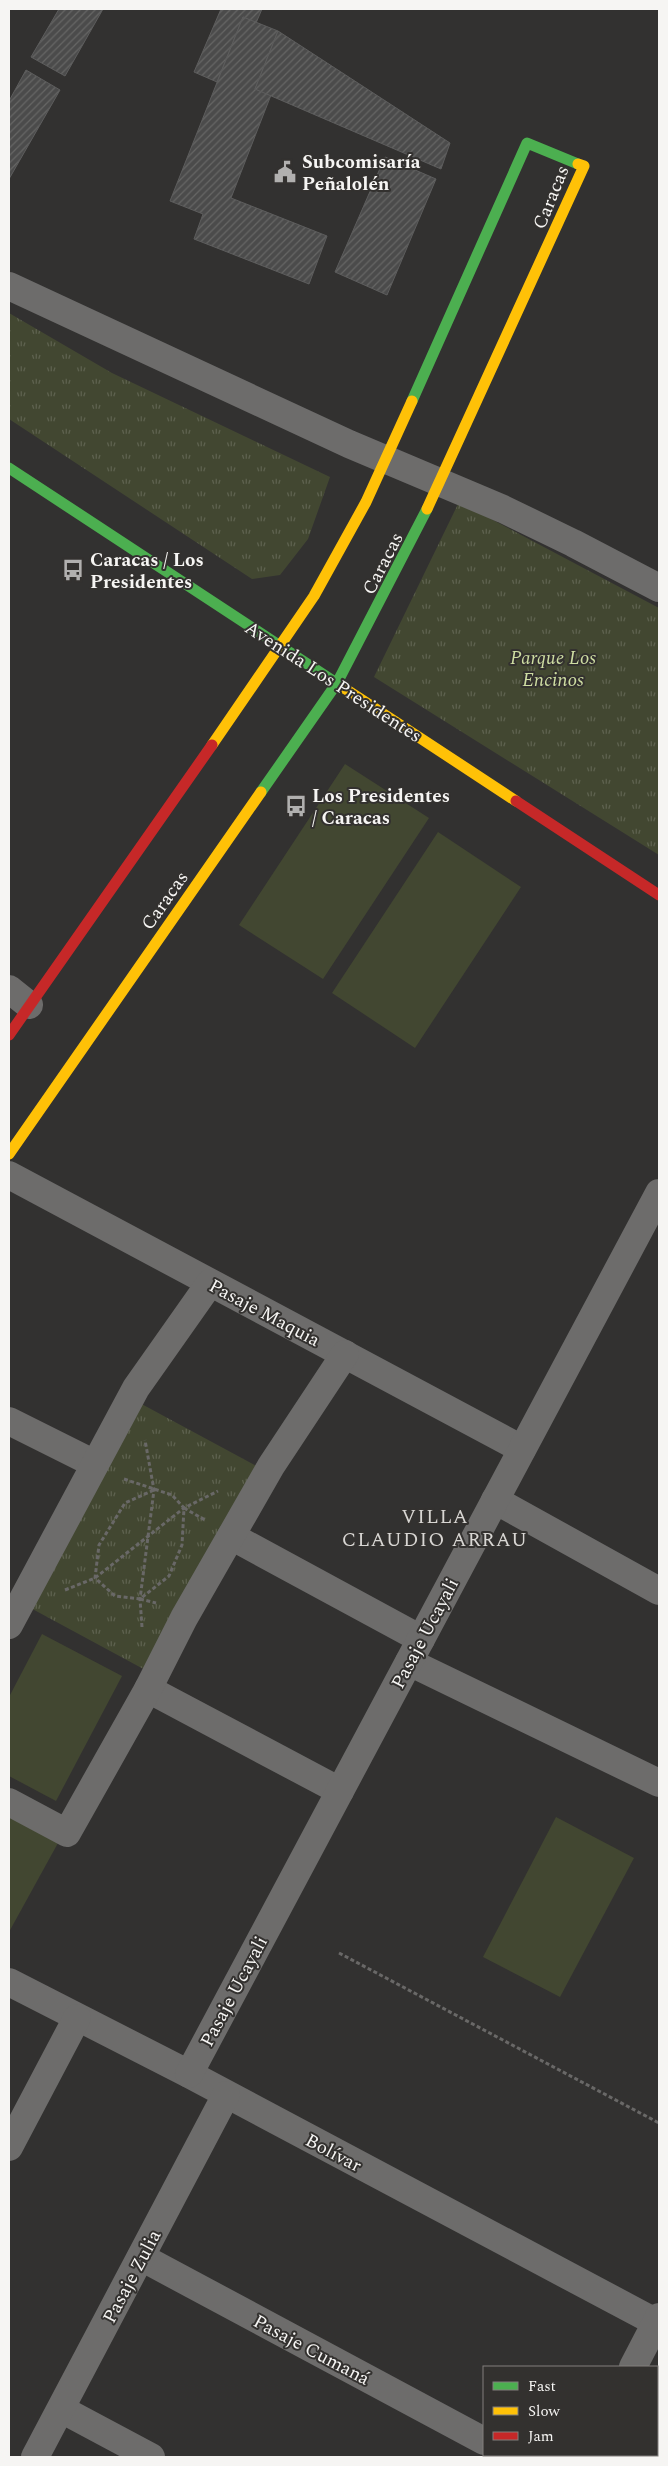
<svg xmlns="http://www.w3.org/2000/svg" width="668" height="2466" viewBox="0 0 668 2466" font-family="Spectral,serif">
<style>
.grass{fill:#424731}
.park{fill:url(#park-tufts)}
.building{fill:url(#building-hatch);stroke:#5d5d5d}
.lines{fill:none;stroke-linecap:round;stroke-linejoin:round}
.path{stroke:#696867;stroke-width:3;stroke-dasharray:4 2.5;stroke-linecap:butt}
.street{stroke:#6d6c6b;stroke-width:28}
.fast{stroke:#4caf50;stroke-width:11}
.slow{stroke:#ffc107;stroke-width:11}
.jam{stroke:#c62828;stroke-width:11}
.labels{text-anchor:middle;stroke-width:4;stroke-linejoin:round;paint-order:stroke}
.poi-label{font-size:19px;font-weight:bold;fill:#f6f5f3;stroke:#33312f;text-anchor:start}
.street-label{font-size:19px;fill:#f6f5f3;stroke:#33312f}
.park-label{font-size:19px;font-style:italic;fill:#cedda2;stroke:#33312f}
.neighbourhood-label{font-size:20px;letter-spacing:1px;fill:#d8d6d3;stroke:#33312f}
</style>
<defs>
<pattern id="park-tufts" width="24" height="20" patternUnits="userSpaceOnUse" patternTransform="scale(1.25)"><rect width="24" height="20" fill="#424731"/><path d="M3 7l-1-3M5 7V3M7 7l1-3M15 17l-1-3M17 17v-4M19 17l1-3" fill="none" stroke="#5e624f"/></pattern>
<pattern id="building-hatch" width="6" height="6" patternUnits="userSpaceOnUse" patternTransform="scale(1.25)"><rect width="6" height="6" fill="#4b4b4b"/><path d="M-1 1l2-2M0 6l6-6M5 7l2-2" fill="none" stroke="#666665"/></pattern>
</defs>
<rect width="100%" height="100%" fill="#323130"/>
<g class="grass">
<polygon points="345,764 429,818 323,979 239,925"/>
<polygon points="438,832 521,887 415,1048 332,993"/>
<polygon points="42,1634 122,1676 56,1801 9,1776 9,1697"/>
<polygon points="9,1816 58,1843 9,1932"/>
<polygon points="556,1817 634,1858 560,1997 483,1957"/>
</g>
<g class="park">
<polygon points="9,313 112,373 330,477 308,539 280,575 252,579 9,419"/>
<polygon points="459,502 659,608 659,855 374,677"/>
<polygon points="136,1401 260,1468 149,1672 25,1605"/>
</g>
<g class="building">
<polygon points="59,9 103,9 65,76 31,57"/>
<polygon points="221,9 262,9 256,23 243,17 217,82 194,72"/>
<polygon points="243,17 278,31 255,89 271,95 231,198 327,236 309,284 194,239 203,214 170,201"/>
<polygon points="278,31 450,143 441,169 255,89"/>
<polygon points="26,70 60,90 9,179 9,101"/>
<polygon points="385,157 436,179 387,295 335,272"/>
</g>
<g class="lines">
<g class="path">
<polyline points="124,1479 172,1495 184,1508 182,1545 169,1576 140,1599 115,1596 95,1578 99,1545 125,1503 154,1490"/>
<polyline points="184,1508 205,1520"/>
<polyline points="65,1590 95,1578 184,1508 218,1491"/>
<polyline points="140,1599 156,1603"/>
<polyline points="142,1627 140,1599 154,1490 145,1440"/>
<polyline points="339,1953 659,2123"/>
</g>
<g class="street">
<polyline points="9,286 349,444 503,509 573,543 659,588"/>
<polyline points="9,989 29,1005"/>
<polyline points="9,1175 522,1449"/>
<polyline points="9,1421 95,1464"/>
<polyline points="495,1500 659,1591"/>
<polyline points="231,1536 421,1639"/>
<polyline points="9,1625 136,1388 210,1283"/>
<polyline points="409,1662 659,1783"/>
<polyline points="148,1689 340,1791"/>
<polyline points="9,1802 67,1833 148,1689 184,1618 271,1466 345,1354"/>
<polyline points="9,1982 189,2074 659,2324"/>
<polyline points="189,2074 659,1193"/>
<polyline points="9,2147 77,2018"/>
<polyline points="141,2257 484,2441"/>
<polyline points="633,2367 659,2317"/>
<polyline points="61,2409 151,2457"/>
<polyline points="510,2455 515,2457"/>
<polyline points="35,2457 226,2095"/>
<polyline points="585,2457 586,2455"/>
</g>
<g class="fast">
<polyline points="412,401 527,143 578,164"/>
<polyline points="9,468 344,688"/>
<polyline points="261,792 337,683 427,509"/>
</g>
<g class="slow">
<polyline points="427,509 584,166 578,164"/>
<polyline points="344,688 516,801"/>
<polyline points="212,745 314,596 366,502 412,401"/>
<polyline points="9,1154 261,792"/>
</g>
<g class="jam">
<polyline points="516,801 659,895"/>
<polyline points="9,1035 212,745"/>
</g>
</g>
<defs>
<g id="civic-bare" transform="scale(1.725)"><path d="M-.6-6.5H3V-4.5H.6V-3L4-1V1h2V6H-6V1h2V-1L-.6-3ZM-1.2 2.5V6h2.4V2.5Z" fill="#b1b0af" stroke="#33312f" stroke-width="2.5" paint-order="stroke"/></g>
<g id="bus-bare" transform="scale(1.725)"><path d="M-5-6H5V4H4V6H2V4H-2V6H-4V4H-5ZM-3.5-4V0h7V-4ZM-3.5 1.2v1.5H-2V1.2ZM2 1.2v1.5H3.5V1.2Z" fill="#b1b0af" stroke="#33312f" stroke-width="2.5" paint-order="stroke"/></g>
</defs>
<g fill-rule="evenodd">
<use href="#civic-bare" x="285" y="172"/>
<use href="#bus-bare" x="73" y="570"/>
<use href="#bus-bare" x="296" y="806"/>
</g>
<g class="labels">
<g class="poi-label">
<text x="302" y="168">Subcomisaría<tspan x="302" dy="22">Peñalolén</tspan></text>
<text x="90" y="566">Caracas / Los<tspan x="90" dy="22">Presidentes</tspan></text>
<text x="312" y="802">Los Presidentes<tspan x="312" dy="22">/ Caracas</tspan></text>
</g>
<g class="street-label">
<text transform="translate(550 197) rotate(-68)" y="7">Caracas</text>
<text transform="translate(382 563) rotate(-63)" y="7">Caracas</text>
<text transform="translate(334 681) rotate(33)" y="7">Avenida Los Presidentes</text>
<text transform="translate(164 900) rotate(-55)" y="7">Caracas</text>
<text transform="translate(265 1312) rotate(28)" y="7">Pasaje Maquia</text>
<text transform="translate(424 1633) rotate(-62)" y="7">Pasaje Ucayali</text>
<text transform="translate(233 1991) rotate(-62)" y="7">Pasaje Ucayali</text>
<text transform="translate(334 2152) rotate(28)" y="7">Bolívar</text>
<text transform="translate(131 2276) rotate(-62)" y="7">Pasaje Zulia</text>
<text transform="translate(312 2349) rotate(28)" y="7">Pasaje Cumaná</text>
</g>
<g class="park-label">
<text x="553" y="664">Parque Los<tspan x="553" dy="22">Encinos</tspan></text>
</g>
<g class="neighbourhood-label">
<text x="435" y="1523">VILLA<tspan x="435" dy="23">CLAUDIO ARRAU</tspan></text>
</g>
</g>
<rect width="668" height="2466" fill="none" stroke="#f6f5f3" stroke-width="20"/>
<rect x="483" y="2366" width="175" height="90" fill="#33312f" stroke="#817f7d"/>
<rect x="493" y="2382" width="25" height="8" fill="#4caf50" stroke="#817f7d"/>
<text x="528" y="2391" font-size="15" fill="#f6f5f3">Fast</text>
<rect x="493" y="2407" width="25" height="8" fill="#ffc107" stroke="#817f7d"/>
<text x="528" y="2416" font-size="15" fill="#f6f5f3">Slow</text>
<rect x="493" y="2432" width="25" height="8" fill="#c62828" stroke="#817f7d"/>
<text x="528" y="2441" font-size="15" fill="#f6f5f3">Jam</text>
</svg>
